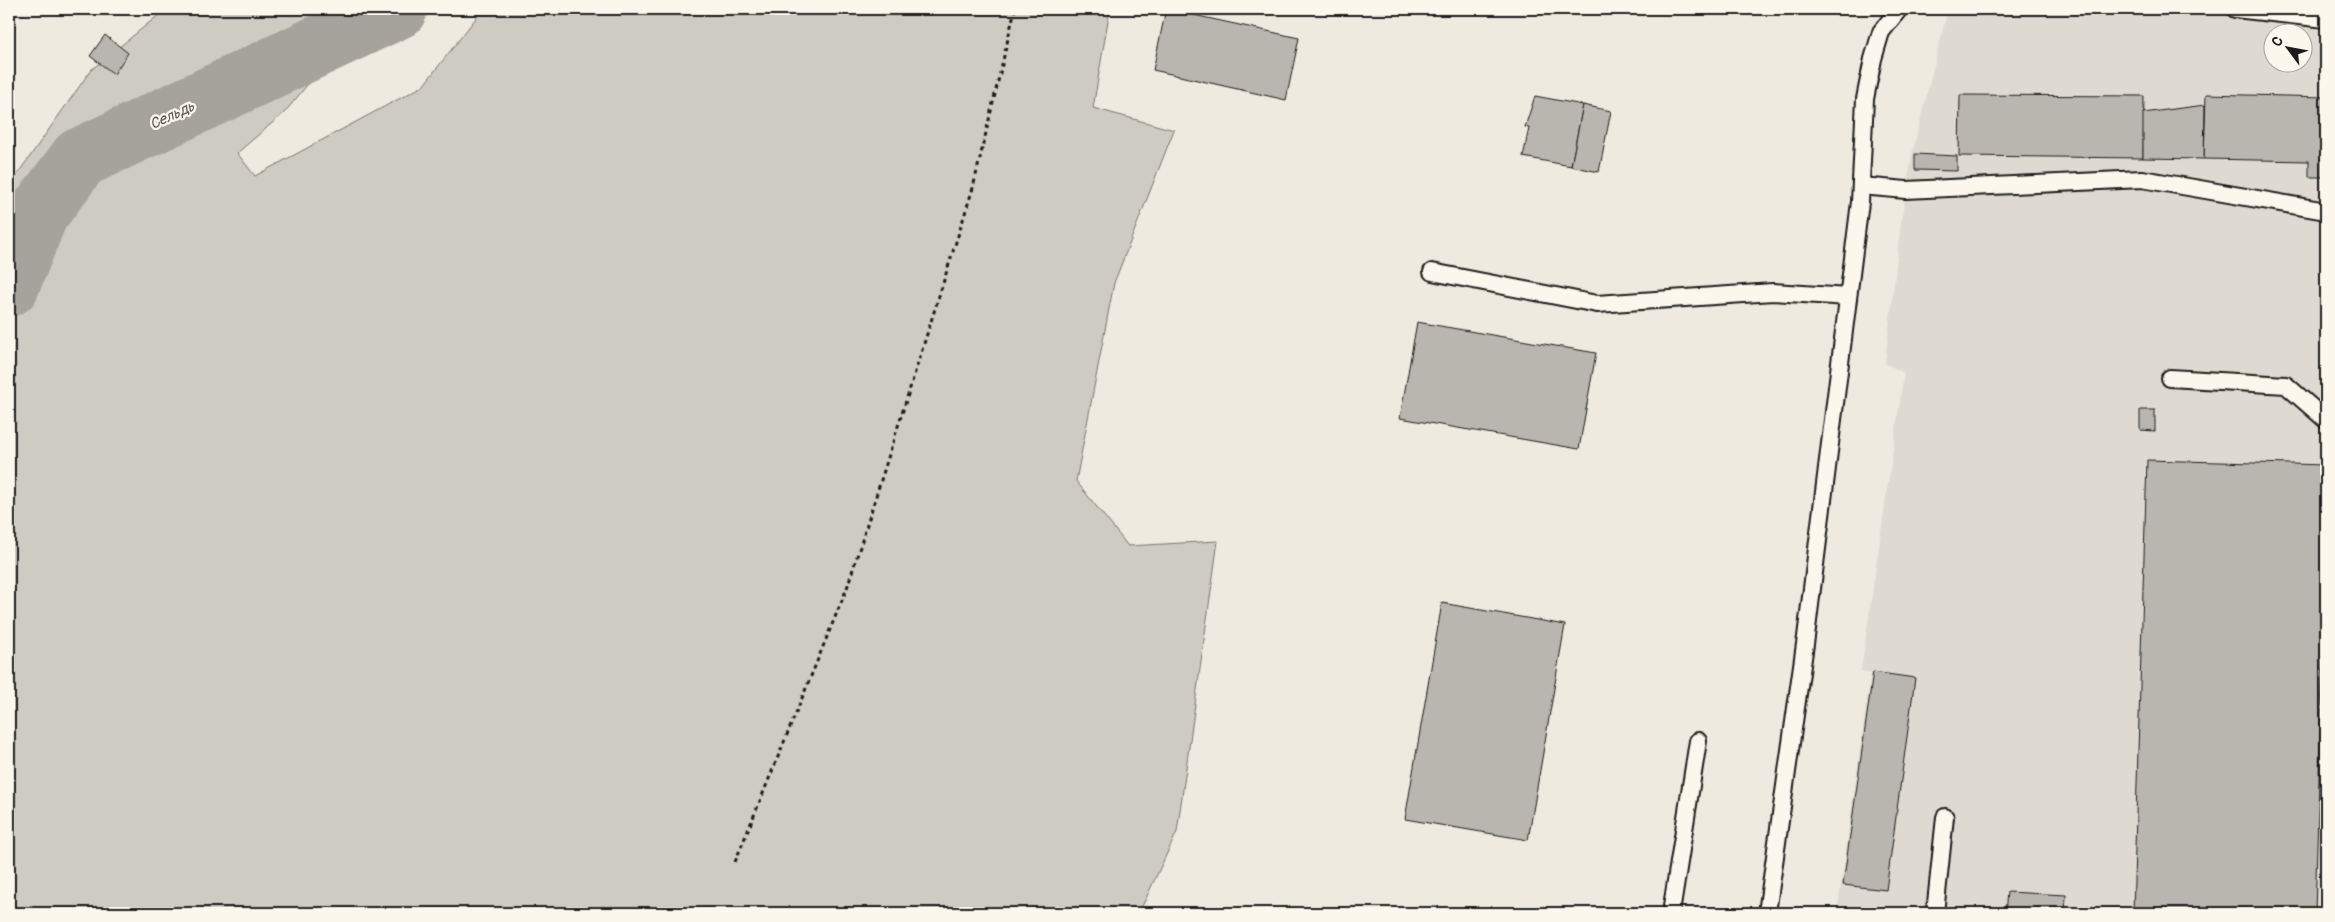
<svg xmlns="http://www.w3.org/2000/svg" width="2335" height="922" viewBox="0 0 2335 922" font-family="Pangolin,sans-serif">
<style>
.built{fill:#dedad1;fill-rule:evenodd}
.green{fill:#ceccc2;stroke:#75746f}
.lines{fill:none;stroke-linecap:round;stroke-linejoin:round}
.river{stroke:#a6a39d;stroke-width:61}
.building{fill:#b9b6af;stroke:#1c1c1c}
.lane-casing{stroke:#1c1c1c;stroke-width:20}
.path{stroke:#1c1c1c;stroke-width:3;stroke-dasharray:4 4;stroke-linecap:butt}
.lane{stroke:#fbf7ec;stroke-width:16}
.labels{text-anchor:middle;stroke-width:4.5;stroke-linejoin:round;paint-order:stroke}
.water-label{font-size:15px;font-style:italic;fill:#5a5956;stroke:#fbf7ec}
</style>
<rect width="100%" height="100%" fill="#eeeadf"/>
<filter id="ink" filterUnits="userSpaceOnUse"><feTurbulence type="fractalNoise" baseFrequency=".02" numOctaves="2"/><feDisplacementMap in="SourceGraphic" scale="10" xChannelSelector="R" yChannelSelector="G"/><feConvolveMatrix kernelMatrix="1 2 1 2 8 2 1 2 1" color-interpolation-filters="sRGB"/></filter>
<g filter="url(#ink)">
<path class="built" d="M1948 9H2326V913H1837L1871 673 1861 671 1904 373 1885 363 1901 222 1912 154ZM2272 32H2302V62H2272Z"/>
<polygon class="green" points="166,9 370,9 284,113 237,153 255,176 423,86 483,9 1110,9 1093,108 1174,130 1114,283 1076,481 1128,546 1218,541 1177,832 1139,913 9,913 9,186 91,70"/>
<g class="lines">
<polyline class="river" points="9,286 38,214 80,158 397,9"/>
</g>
<g class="building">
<polygon points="1166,9 1299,38 1286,100 1153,70"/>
<polygon points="105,35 128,53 114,74 90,56"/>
<polygon points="2326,37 2326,56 2323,56"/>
<polygon points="2206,94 2326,97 2326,177 2309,177 2309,161 2204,159"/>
<polygon points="1960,95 2144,96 2143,158 1959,156"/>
<polygon points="1535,96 1583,105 1571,166 1523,157 1529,128 1525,127"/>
<polygon points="1583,105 1611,111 1599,172 1571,166"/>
<polygon points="2205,105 2204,159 2143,158 2143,113"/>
<polygon points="1915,154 1957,156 1957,171 1915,170"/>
<polygon points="1417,322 1596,353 1579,449 1400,418"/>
<polygon points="2140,410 2155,410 2155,431 2140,430"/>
<polygon points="2147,460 2326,465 2326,546 2315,913 2133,913"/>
<polygon points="1442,603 1565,625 1528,840 1405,819"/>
<polygon points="1873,672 1915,678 1886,890 1843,885"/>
<polygon points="2007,892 2066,895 2065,913 2005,913"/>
</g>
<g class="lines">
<g class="lane-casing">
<g id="lane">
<polyline points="2235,9 2326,19"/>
<polyline points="1861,186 1906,190 2142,179 2326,211"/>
<polyline points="1432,272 1597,304 1773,292 1848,297"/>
<polyline points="2170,378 2286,385 2326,420"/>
<polyline points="1671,913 1698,741"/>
<polyline points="1767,913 1806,637 1860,202 1865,99 1873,59 1881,32 1899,9"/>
<polyline points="1935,913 1945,817"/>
</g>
</g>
<polyline class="path" points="735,862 847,588 973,188 1015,9"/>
<use href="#lane" class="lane"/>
</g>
</g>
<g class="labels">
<g class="water-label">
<text transform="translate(172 115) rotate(-25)" y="5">Сельдь</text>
</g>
</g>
<rect width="2335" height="922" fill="none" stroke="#fbf7ec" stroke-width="30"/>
<rect x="15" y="15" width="2305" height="892" fill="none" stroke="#1c1c1c" stroke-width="2" filter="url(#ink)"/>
<g transform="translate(2288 48) rotate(302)"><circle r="24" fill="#fbf7ec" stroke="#a29f99"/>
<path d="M0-4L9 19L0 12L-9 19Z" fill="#1c1c1c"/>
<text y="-8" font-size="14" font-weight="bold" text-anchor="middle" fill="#1c1c1c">С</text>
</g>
</svg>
